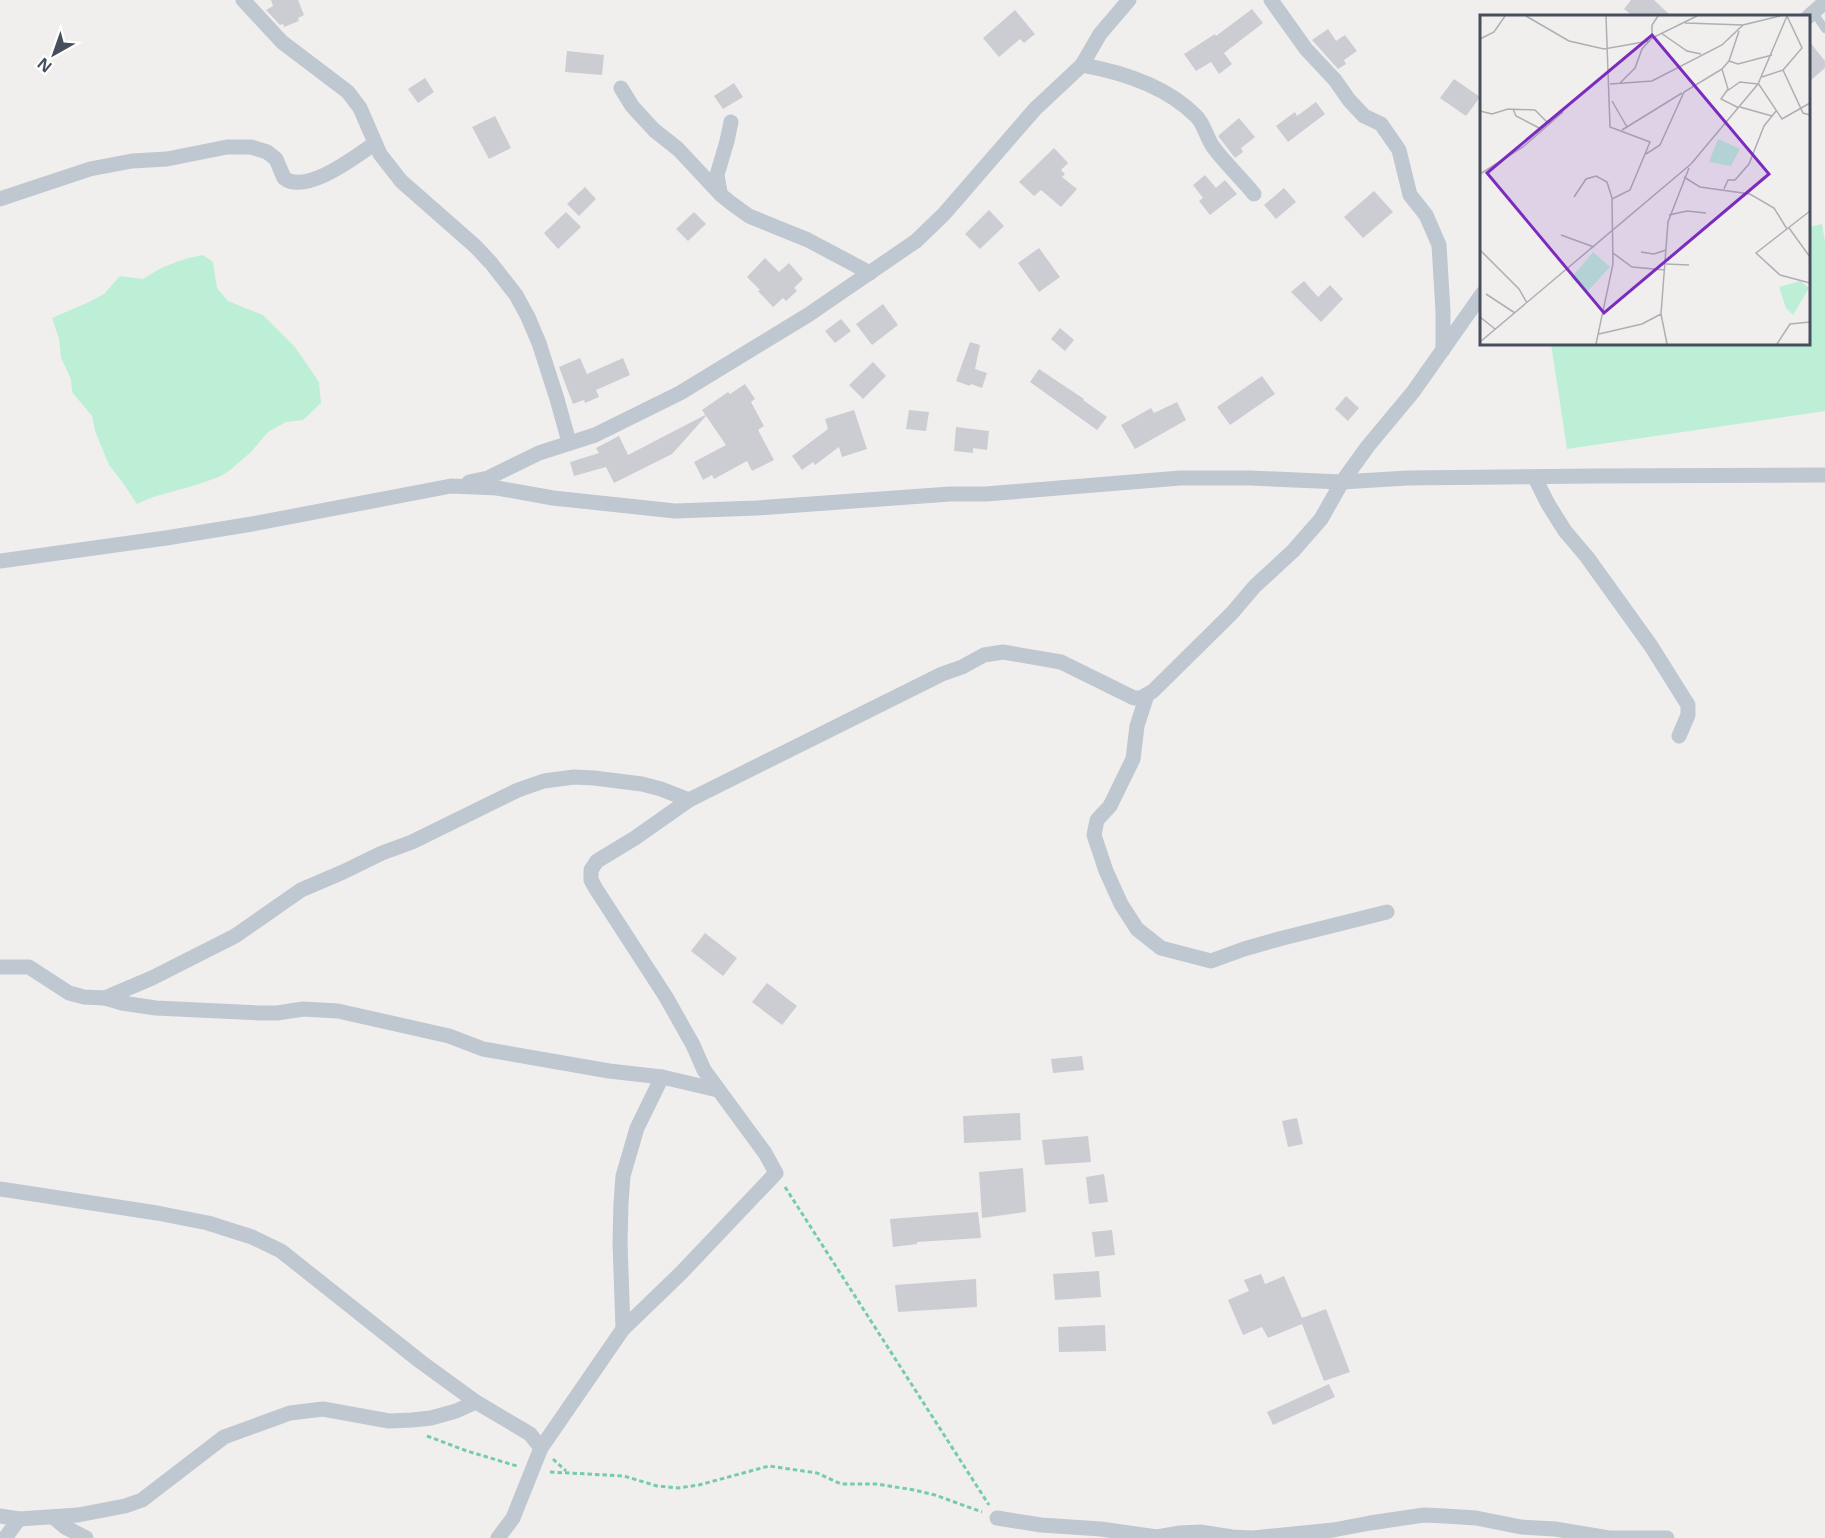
<svg xmlns="http://www.w3.org/2000/svg" width="1825" height="1538" viewBox="0 0 1825 1538" font-family="'Open Sans',sans-serif">
<style>
.green{fill:#bdefd7}
.building{fill:#cbcdd3}
.lines{fill:none;stroke-linecap:round;stroke-linejoin:round}
.path{stroke:#75ccad;stroke-width:3;stroke-dasharray:4.5 3;stroke-linecap:butt}
.service{stroke:#bfc7d0;stroke-width:8}
.minor{stroke:#bfc7d0;stroke-width:15}
.inset-road{fill:none;stroke:#adafb4;stroke-width:1.5}
.view{fill:#7b2cbf;fill-opacity:0.15;stroke:#7b2cbf;stroke-width:3}
.inset-edge{fill:none;stroke:#474f5c;stroke-width:3}
</style>
<rect width="100%" height="100%" fill="#f1efee"/>
<g class="green">
<polygon points="1822,224 1825,242 1825,411 1567,449 1551,344 1808,344 1809,227"/>
<path d="M203 255 213 262 217 288 228 301 263 315 295 347 319 382 321 403 303 420 286 422 268 432 251 452 229 471 219 477 193 486 153 497 137 504 123 483 109 465 95 431 92 416 72 392 71 379 61 358 59 339 52 318 89 302 104 294 120 276 143 279C162 266 181 259 203 255Z"/>
</g>
<g class="building">
<polygon points="271,0 298,0 304,15 298,18 299,21 284,27 283,24 280,25 267,11 266,10 273,6"/>
<polygon points="1631,0 1654,0 1671,16 1633,16 1624,9"/>
<polygon points="1252,9 1263,23 1224,53 1232,64 1219,74 1211,62 1196,71 1184,54 1215,34 1216,36"/>
<polygon points="1015,10 1035,34 1024,43 1020,39 999,57 983,38"/>
<polygon points="1328,29 1336,41 1345,35 1357,51 1344,60 1346,64 1338,69 1312,40"/>
<polygon points="1809,41 1825,61 1825,68 1809,82"/>
<polygon points="567,51 604,55 602,75 565,72"/>
<polygon points="425,78 434,92 418,103 408,89"/>
<polygon points="1454,79 1480,97 1466,116 1440,98"/>
<polygon points="734,83 743,97 723,109 714,96"/>
<polygon points="1316,102 1325,114 1288,142 1276,126 1295,112 1297,116"/>
<polygon points="495,116 511,148 489,159 472,127"/>
<polygon points="1239,118 1255,137 1241,148 1243,152 1235,158 1218,136"/>
<polygon points="1054,148 1068,163 1061,170 1065,174 1062,177 1077,189 1061,207 1041,190 1034,196 1019,182"/>
<polygon points="1205,175 1216,188 1225,180 1237,194 1210,215 1199,201 1203,198 1193,185"/>
<polygon points="585,187 596,199 579,216 567,204"/>
<polygon points="1284,188 1296,202 1276,219 1264,205"/>
<polygon points="1374,191 1393,212 1363,238 1344,217"/>
<polygon points="989,210 1004,226 980,249 965,234"/>
<polygon points="566,212 581,227 558,249 544,233"/>
<polygon points="694,212 706,224 688,241 676,229"/>
<polygon points="1039,248 1060,277 1039,292 1018,263"/>
<polygon points="765,258 779,272 789,263 803,279 794,288 797,291 786,301 783,298 773,307 758,291 760,290 747,277"/>
<polygon points="1304,281 1318,297 1330,285 1343,299 1321,322 1291,292"/>
<polygon points="883,304 898,325 872,345 856,324"/>
<polygon points="841,319 851,331 835,343 825,331"/>
<polygon points="1060,328 1074,340 1065,351 1051,339"/>
<polygon points="970,342 980,345 975,369 987,373 982,388 971,384 970,386 956,381"/>
<polygon points="580,358 587,374 623,358 630,375 596,390 599,397 585,403 584,400 573,404 559,367"/>
<polygon points="873,362 886,376 863,399 849,385"/>
<polygon points="1039,369 1084,399 1083,400 1107,417 1097,430 1030,382"/>
<polygon points="1262,376 1275,394 1230,425 1217,407"/>
<polygon points="745,384 755,399 751,402 764,426 758,430 774,460 752,471 747,461 714,479 712,475 703,480 694,462 726,445 702,410 728,392 730,394"/>
<polygon points="1346,396 1359,408 1348,421 1335,409"/>
<polygon points="1177,402 1186,420 1135,449 1121,425 1151,408 1154,413"/>
<polygon points="854,410 867,449 842,457 839,447 815,465 813,462 802,470 792,456 828,429 825,419"/>
<polygon points="909,410 929,412 926,431 906,429"/>
<polygon points="705,415 706,416 672,454 614,483 606,467 574,476 570,462 599,453 596,448 619,436 628,455"/>
<polygon points="956,427 989,431 987,450 973,448 973,453 954,451"/>
<polygon points="705,933 737,958 723,976 691,951"/>
<polygon points="767,983 797,1006 782,1025 752,1002"/>
<polygon points="1082,1056 1084,1070 1053,1073 1051,1059"/>
<polygon points="1020,1113 1021,1140 964,1143 963,1116"/>
<polygon points="1297,1118 1303,1144 1288,1147 1282,1121"/>
<polygon points="1088,1136 1091,1162 1045,1165 1042,1140"/>
<polygon points="1023,1168 1026,1212 982,1218 979,1172"/>
<polygon points="1104,1174 1108,1202 1089,1204 1086,1177"/>
<polygon points="978,1212 981,1238 917,1242 917,1244 893,1247 890,1219"/>
<polygon points="1112,1230 1115,1255 1095,1257 1092,1232"/>
<polygon points="1099,1271 1101,1297 1055,1300 1053,1274"/>
<polygon points="1261,1274 1265,1284 1284,1276 1302,1318 1326,1309 1350,1372 1324,1381 1302,1324 1268,1338 1262,1327 1243,1335 1228,1300 1249,1291 1244,1280"/>
<polygon points="976,1279 977,1307 898,1312 895,1285"/>
<polygon points="1105,1325 1106,1351 1059,1352 1058,1327"/>
<polygon points="1329,1384 1335,1397 1273,1425 1267,1412"/>
</g>
<g class="lines">
<g class="path">
<polyline points="785,1187 989,1505"/>
<polyline points="427,1436 467,1451 517,1466"/>
<polyline points="553,1459 566,1471"/>
<polyline points="550,1472 624,1476 657,1486 678,1488 699,1485 769,1466 817,1473 841,1484 877,1484 914,1490 935,1495 982,1512"/>
</g>
<polyline class="service" points="1814,13 1825,29"/>
<g class="minor">
<polyline points="243,0 282,42 348,92 360,108 380,154 401,181 475,246 491,263 516,295 528,317 539,343 557,399 569,442"/>
<polyline points="1271,0 1306,49 1335,80 1349,100 1364,116 1381,124 1399,150 1410,195 1426,215 1439,245 1443,311 1443,350"/>
<polyline points="1808,17 1825,2"/>
<path d="M1082 65C1122 72 1166 86 1196 116 1205 125 1206 138 1214 148 1226 164 1241 178 1254 194"/>
<polyline points="621,88 632,106 654,130 678,149 721,195 731,203 749,216 808,240 870,273"/>
<polyline points="720,192 717,175 727,141 731,122"/>
<path d="M0 199 90 169 132 161 167 159 227 147H251L267 152 276 159 284 178C306 195 355 157 374 144"/>
<polyline points="1535,478 1548,504 1565,531 1587,557 1651,646 1688,705 1688,715 1679,736"/>
<polyline points="469,482 488,478 539,453 595,435 680,393 808,315 916,241 944,214 1035,109 1082,65 1100,34 1129,0"/>
<polyline points="0,561 166,538 252,524 451,486 497,488 553,498 675,511 757,508 950,494 986,494 1180,478 1250,478 1342,482 1407,478 1593,476 1825,475"/>
<polyline points="1147,695 1137,726 1133,759 1110,806 1097,820 1094,835 1106,871 1121,904 1137,929 1161,948 1211,961 1244,949 1279,939 1387,912"/>
<polyline points="0,967 29,967 69,993 84,997 105,998 152,978 235,936 301,890 343,872 382,853 412,842 518,790 544,781 574,777 594,778 642,784 661,789 689,800"/>
<polyline points="105,998 122,1003 156,1008 260,1013 277,1013 303,1009 338,1011 449,1036 483,1049 609,1071 662,1077 718,1090"/>
<polyline points="0,1189 157,1213 208,1223 252,1237 281,1251 421,1362 476,1402 530,1434 541,1448"/>
<polyline points="623,1329 620,1242 621,1203 623,1176 637,1128 662,1077"/>
<polyline points="0,1516 19,1519 78,1515 125,1506 142,1500 224,1437 290,1413 323,1409 389,1421 412,1420 431,1418 456,1411 476,1402"/>
<polyline points="53,1517 65,1527 86,1538"/>
<polyline points="997,1518 1041,1525 1101,1529 1157,1537 1180,1533 1200,1532 1232,1537 1253,1538 1333,1530 1370,1523 1424,1515 1445,1516 1476,1518 1521,1527 1555,1529 1609,1538 1667,1538"/>
<polyline points="5,1538 19,1519"/>
<polyline points="498,1538 513,1518 541,1448 623,1329 682,1272 776,1173 765,1153 704,1070 693,1045 666,997 596,889 591,880 591,870 597,861 635,838 689,800 942,674 962,667 984,655 1003,652 1061,662 1134,698 1141,698 1153,691 1232,613 1255,586 1293,551 1321,519 1342,482 1368,446 1413,392 1482,294"/>
</g>
</g>
<g transform="translate(1480 15)">
<rect width="330" height="330" fill="#f1efee"/>
<path d="M238 124 260 134 251 151 229 147ZM113 237 130 252 107 277 91 263ZM320 266 329 273 313 300 306 293 299 272Z" fill="#bdefd7"/>
<path class="inset-road" d="M46 1 89 26 124 34 169 26M205 8 263 10M181 18 207 36 221 39M172 23V10L178 1M0 24 14 17 25 1M249 46 258 49 292 40M303 55 323 98 330 100M282 62 303 55 322 33 307 1M140 68 155 53 162 34 172 23 217 1M278 68 302 104 330 88M130 69 172 66 242 30 263 10 300 1M247 76 260 67 278 69M132 86 147 112M260 92 292 101M259 93 241 84 248 74 242 54 249 46 259 16M33 94 36 101 61 114M0 96 12 99 28 94 55 95 68 108M142 115 202 78M166 139 180 130 204 77 242 54M0 159 43 132 83 97M204 162 220 172 270 179 294 193 307 214M244 174 248 165H255L269 149 284 111 296 96M94 182 106 164 116 161 127 167 132 183M330 196 276 238 300 260 330 268M189 200 207 196 226 198M309 213 330 242M81 220 114 232M0 235 39 274 47 288M161 237 174 239 186 235M133 238 152 252 185 255M186 249 209 250M6 279 35 298M0 302 15 314M119 319 162 309 181 299M0 327 211 149 278 69 307 1M116 329 133 249 132 184 150 175 170 127 130 112 126 1M187 329 181 299 188 207 209 153M297 329 310 309 330 307"/>
<path class="view" d="M172 20 289 159 124 298 7 158Z"/>
<rect width="330" height="330" class="inset-edge"/>
</g>
<g transform="translate(54 54) rotate(220)" stroke="#ffffff" stroke-width="4.5" paint-order="stroke">
<path d="M0-4.5L10 22L0 15L-10 22Z" fill="#474f5c"/>
<text y="-9" font-size="16" font-weight="bold" text-anchor="middle" fill="#474f5c">N</text>
</g>
</svg>
